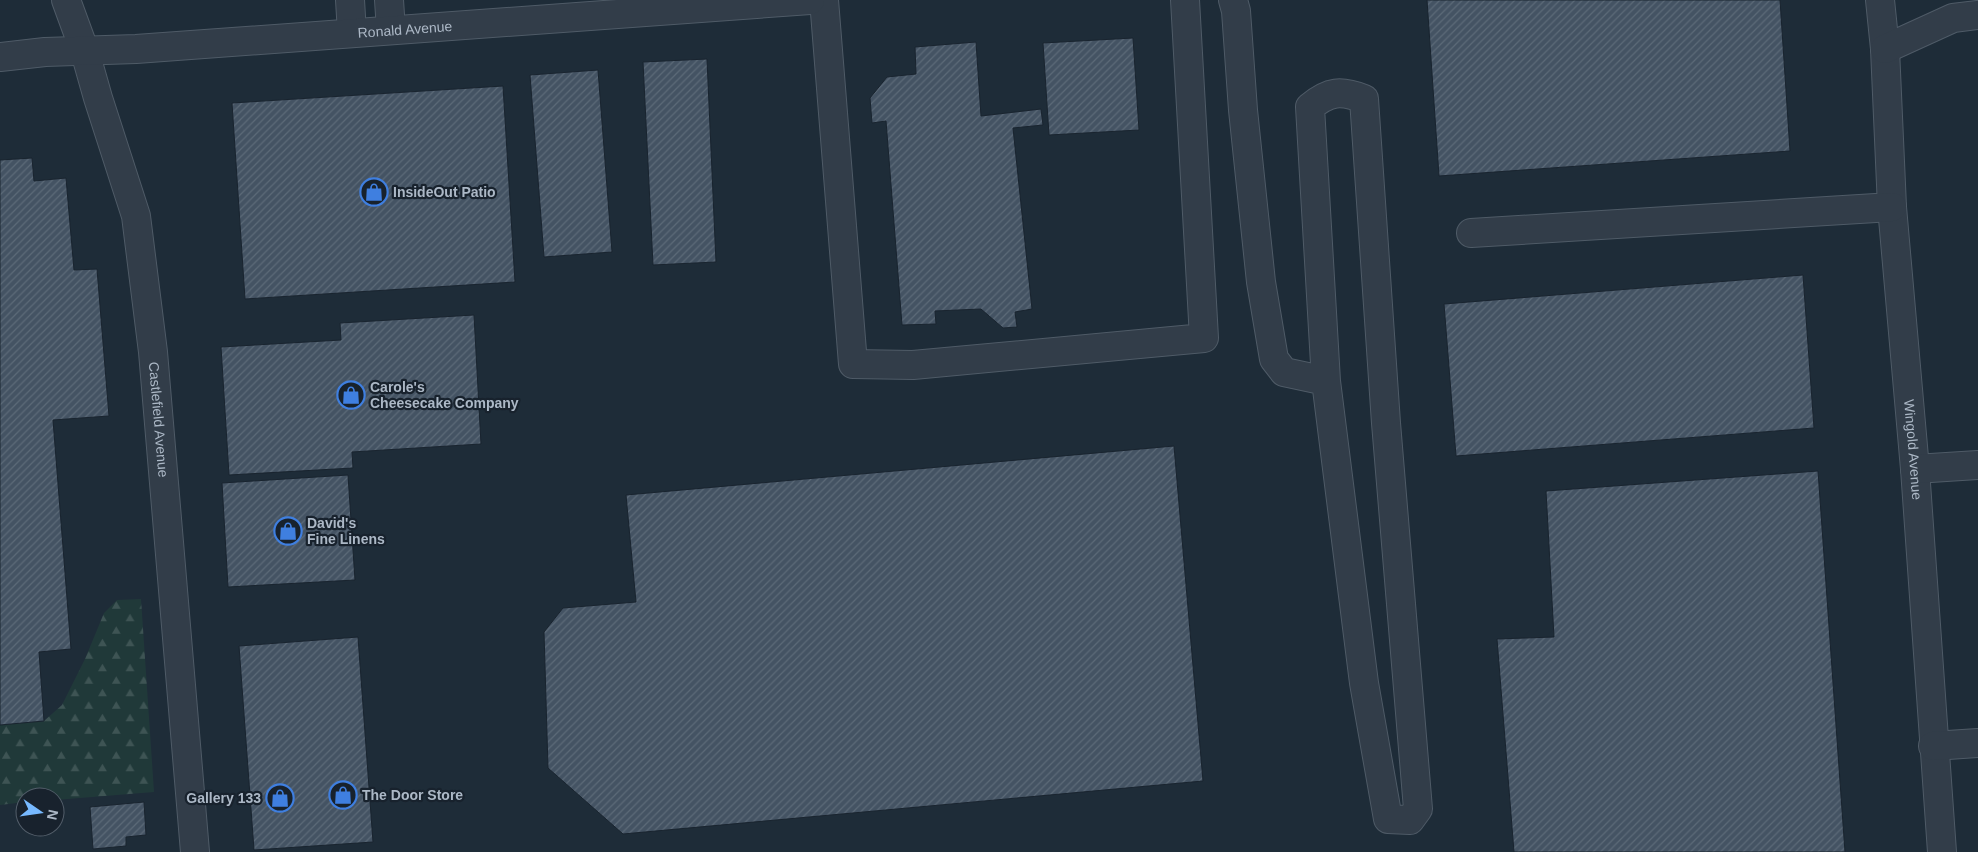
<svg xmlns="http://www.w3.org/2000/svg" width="1978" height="852" viewBox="0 0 1978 852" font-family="Helvetica,sans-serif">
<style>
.forest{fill:url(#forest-firs)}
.building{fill:url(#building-hatch);stroke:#19242f}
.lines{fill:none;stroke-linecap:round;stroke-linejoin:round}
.minor-casing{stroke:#4f5b67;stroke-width:30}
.minor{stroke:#323d49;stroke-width:28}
.labels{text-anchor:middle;stroke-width:4.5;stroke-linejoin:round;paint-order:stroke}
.street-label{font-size:14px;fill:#acb8c6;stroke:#18222d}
.poi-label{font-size:14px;font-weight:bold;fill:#acb8c6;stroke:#18222d;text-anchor:start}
</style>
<defs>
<pattern id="forest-firs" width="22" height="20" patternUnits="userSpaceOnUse" patternTransform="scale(1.25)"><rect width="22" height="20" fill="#203939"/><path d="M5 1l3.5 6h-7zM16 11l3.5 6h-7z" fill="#3e5454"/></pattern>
<pattern id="building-hatch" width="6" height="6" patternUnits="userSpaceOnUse" patternTransform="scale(1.25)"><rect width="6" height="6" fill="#445363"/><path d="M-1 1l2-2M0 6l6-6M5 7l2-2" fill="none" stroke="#5c6a78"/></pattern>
</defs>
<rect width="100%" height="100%" fill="#1e2c38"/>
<polygon class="forest" points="141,599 154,792 55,800 55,797 25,797 25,802 0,805 0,725 44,721 62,705 85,659 104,613 117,600"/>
<g class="building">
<polygon points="1427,0 1780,0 1790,151 1439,176"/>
<polygon points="1133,38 1139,130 1049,135 1043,43"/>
<polygon points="976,42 981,116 1041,109 1043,125 1013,128 1032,309 1015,312 1017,327 1003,328 981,309 935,311 936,324 902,325 886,121 872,123 870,98 887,77 916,74 915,47"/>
<polygon points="707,59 716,262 653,265 643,62"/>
<polygon points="598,70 612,252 544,257 530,75"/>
<polygon points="503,86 515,282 245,299 232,103"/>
<polygon points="32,158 34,181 66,178 74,270 97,269 109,416 53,420 71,649 39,652 44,721 0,725 0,160"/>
<polygon points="1803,275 1814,428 1456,456 1444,304"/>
<polygon points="474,315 481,444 352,452 353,468 229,475 221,347 341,340 340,323"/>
<polygon points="1174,446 1203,781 623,834 548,768 544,632 563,608 636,602 626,495"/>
<polygon points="1818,471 1845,852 1514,852 1497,639 1554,637 1546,491"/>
<polygon points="348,475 355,580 228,587 222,483"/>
<polygon points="358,637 373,842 254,850 239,646"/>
<polygon points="144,802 146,835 126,837 126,846 93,849 90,807"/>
</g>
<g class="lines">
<g class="minor-casing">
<g id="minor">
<path id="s1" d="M66 0 85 52 98 98 136 216 153 352 195 852"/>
<polyline points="350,0 352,33"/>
<polyline points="389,0 391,30"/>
<polyline points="824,0 853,364 913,365 1204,338 1185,0"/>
<path d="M1233 0 1236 11 1243 110 1261 282 1274 359 1284 372 1326 381 1310 107C1329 91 1341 90 1364 99L1386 423 1418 809 1410 820 1388 819 1364 683 1326 381"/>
<path id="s2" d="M1880 0 1885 49 1892 207 1915 469 1942 852"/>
<polyline points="1885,49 1953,18 1978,15"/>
<path id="s3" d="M0 57 45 52 136 49 810 0"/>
<polyline points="1471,233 1892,207"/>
<polyline points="1915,469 1978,465"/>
<polyline points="1933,746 1978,743"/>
</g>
</g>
<use href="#minor" class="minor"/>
</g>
<defs>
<g id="shop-ring" transform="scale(1.4375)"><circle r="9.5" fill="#18222d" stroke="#3f7fe0" stroke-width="1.5"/><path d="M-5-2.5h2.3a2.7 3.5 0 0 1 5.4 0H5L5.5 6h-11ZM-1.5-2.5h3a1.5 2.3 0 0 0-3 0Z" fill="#3f7fe0"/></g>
</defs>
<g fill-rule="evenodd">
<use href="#shop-ring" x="374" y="192"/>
<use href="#shop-ring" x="351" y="395"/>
<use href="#shop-ring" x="288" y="531"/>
<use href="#shop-ring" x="343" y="795"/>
<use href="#shop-ring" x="280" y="798"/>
</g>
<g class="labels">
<g class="street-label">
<text dy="5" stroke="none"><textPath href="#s3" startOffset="406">Ronald Avenue</textPath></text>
<text dy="5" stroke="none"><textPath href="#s1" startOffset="432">Castlefield Avenue</textPath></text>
<text dy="5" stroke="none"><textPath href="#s2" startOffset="451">Wingold Avenue</textPath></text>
</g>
<g class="poi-label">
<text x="393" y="197">InsideOut Patio</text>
<text x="370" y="392">Carole's<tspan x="370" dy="16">Cheesecake Company</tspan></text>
<text x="307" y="528">David's<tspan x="307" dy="16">Fine Linens</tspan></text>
<text x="362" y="800">The Door Store</text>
<text x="261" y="803" text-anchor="end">Gallery 133</text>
</g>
</g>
<g transform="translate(40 812) rotate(103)"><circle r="24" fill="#18222d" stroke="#535e6a"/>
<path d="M0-4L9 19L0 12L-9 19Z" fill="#77b9ff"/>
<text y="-8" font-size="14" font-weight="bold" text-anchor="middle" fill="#acb8c6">N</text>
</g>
</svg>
